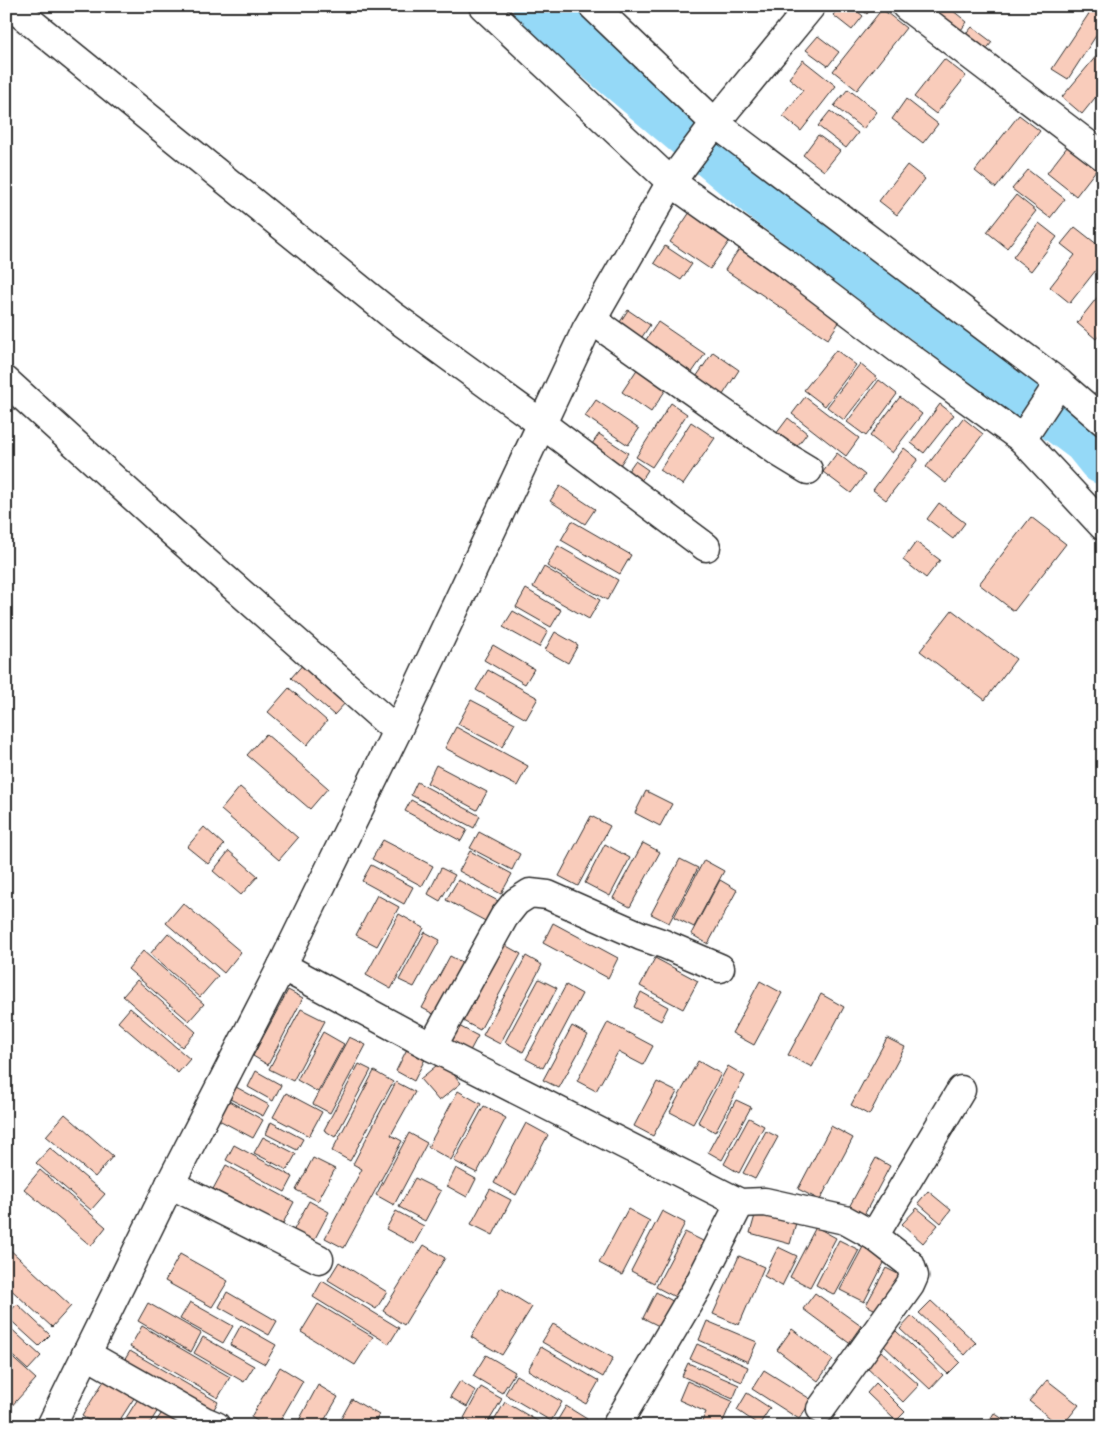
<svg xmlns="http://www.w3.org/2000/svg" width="1109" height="1432" viewBox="0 0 1109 1432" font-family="'Gochi Hand',sans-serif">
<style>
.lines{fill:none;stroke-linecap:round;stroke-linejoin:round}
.river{stroke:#95d9f7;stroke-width:51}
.building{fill:#f9ccbb;stroke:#2b2b2b}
.minor-casing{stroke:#2b2b2b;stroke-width:31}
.minor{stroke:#fff;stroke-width:28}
</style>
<rect width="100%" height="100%" fill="#fff"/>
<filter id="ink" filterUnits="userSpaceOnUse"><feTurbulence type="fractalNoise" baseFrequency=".02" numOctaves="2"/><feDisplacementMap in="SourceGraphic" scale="10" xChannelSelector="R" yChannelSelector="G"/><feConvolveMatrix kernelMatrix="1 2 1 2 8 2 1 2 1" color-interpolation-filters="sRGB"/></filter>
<g filter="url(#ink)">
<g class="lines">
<polyline class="river" points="538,6 763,196 1087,439 1103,459"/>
</g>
<g class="building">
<polygon points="840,6 851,6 863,16 852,30 833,15"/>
<polygon points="857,6 873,6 867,14"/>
<polygon points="914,6 947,6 967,22 955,38"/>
<polygon points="1094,6 1103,12 1103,25 1068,79 1052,69"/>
<polygon points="882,9 906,28 857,90 833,71"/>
<polygon points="972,27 992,42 982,55 962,39"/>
<polygon points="818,36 839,52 828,66 806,50"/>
<polygon points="1103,48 1103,88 1082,114 1062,97"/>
<polygon points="944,59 966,76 936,114 914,97"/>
<polygon points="803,60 836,86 801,131 783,116 803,90 789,78"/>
<polygon points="848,89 877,112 863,129 834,106"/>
<polygon points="906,99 938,124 923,143 892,119"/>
<polygon points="830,111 858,133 846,148 818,126"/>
<polygon points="1019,115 1040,131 996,188 975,171"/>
<polygon points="818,135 840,151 824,171 803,155"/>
<polygon points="1071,142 1100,165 1076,196 1047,173"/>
<polygon points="907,165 925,179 897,215 879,201"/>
<polygon points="1028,170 1065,199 1050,218 1012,189"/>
<polygon points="1016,195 1036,211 1007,248 987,232"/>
<polygon points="692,209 733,236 710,269 670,242"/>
<polygon points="1039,223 1057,237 1031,271 1013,257"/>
<polygon points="1075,227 1103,249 1103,261 1070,303 1050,287 1075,255 1061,244"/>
<polygon points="743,243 846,312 828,339 725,270"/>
<polygon points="665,246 692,264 681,280 654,263"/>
<polygon points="1103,290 1103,331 1096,339 1077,323"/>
<polygon points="628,310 650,325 638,343 616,328"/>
<polygon points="658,322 705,354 686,381 639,350"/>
<polygon points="836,350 856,365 825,406 804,390"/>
<polygon points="713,352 739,370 717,404 690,386"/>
<polygon points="860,364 877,378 844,420 827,407"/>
<polygon points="638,368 667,388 651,412 622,392"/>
<polygon points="879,380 897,394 866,436 847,422"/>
<polygon points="805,397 859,438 846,456 792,414"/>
<polygon points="900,397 922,414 892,453 870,436"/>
<polygon points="596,400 639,429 628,445 585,416"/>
<polygon points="671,403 687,414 652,467 636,457"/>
<polygon points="940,404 954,415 924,453 911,443"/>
<polygon points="788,418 807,433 795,449 776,434"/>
<polygon points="963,418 983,434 946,483 926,467"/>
<polygon points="691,422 715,438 683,485 660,470"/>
<polygon points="599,434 628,453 614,474 585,454"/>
<polygon points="904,448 918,459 886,500 873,490"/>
<polygon points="837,453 865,475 851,493 823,472"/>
<polygon points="635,461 648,470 637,487 623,478"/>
<polygon points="560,486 595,509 585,524 550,501"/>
<polygon points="939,503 965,523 953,539 927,519"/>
<polygon points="1031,517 1066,544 1014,611 979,584"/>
<polygon points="572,521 631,555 620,574 561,540"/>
<polygon points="916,542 940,560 926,578 903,560"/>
<polygon points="558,546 618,580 607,600 547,566"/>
<polygon points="544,567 600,600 589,619 533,587"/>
<polygon points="526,589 561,610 551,627 516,607"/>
<polygon points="952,610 1016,659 985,700 920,651"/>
<polygon points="513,611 548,631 539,647 503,627"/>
<polygon points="555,632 578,645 568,663 545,650"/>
<polygon points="493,645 534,669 525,684 484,660"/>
<polygon points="305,662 348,700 334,715 291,678"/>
<polygon points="488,670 538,698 526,719 476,690"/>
<polygon points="289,688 327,721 307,745 268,712"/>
<polygon points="471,700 515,723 502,747 458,724"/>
<polygon points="456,727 528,766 517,786 445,748"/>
<polygon points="266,734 328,788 310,809 247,755"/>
<polygon points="436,765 487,792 477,810 427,783"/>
<polygon points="417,782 480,816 474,828 411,795"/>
<polygon points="240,787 298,838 279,860 221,810"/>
<polygon points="646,791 672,804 660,826 635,813"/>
<polygon points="411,800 467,830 461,841 405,811"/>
<polygon points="591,816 610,826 578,886 559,876"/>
<polygon points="204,827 224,845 208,864 187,847"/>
<polygon points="479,832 520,854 512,870 470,848"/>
<polygon points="383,840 433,866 422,886 372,859"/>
<polygon points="643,843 660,852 630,907 613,898"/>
<polygon points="605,844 630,858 610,896 585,883"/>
<polygon points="229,851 258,876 241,895 213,871"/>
<polygon points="470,851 512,874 501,894 459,871"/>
<polygon points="680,859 698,868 669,923 651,914"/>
<polygon points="704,860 724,871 694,927 674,917"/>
<polygon points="371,865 413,887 404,904 362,881"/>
<polygon points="441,868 455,875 440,901 428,894"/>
<polygon points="458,880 502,903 491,924 446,900"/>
<polygon points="720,880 737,890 708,944 691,934"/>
<polygon points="377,895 399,907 377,946 356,935"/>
<polygon points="183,903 241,952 224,973 166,923"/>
<polygon points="399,914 424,928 391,989 366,975"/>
<polygon points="553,923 618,958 608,978 543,943"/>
<polygon points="425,932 440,940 414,987 399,980"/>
<polygon points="168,933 218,976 200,997 150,954"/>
<polygon points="503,944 521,954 480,1030 461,1020"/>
<polygon points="143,951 204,1004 189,1021 128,969"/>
<polygon points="450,956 473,968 445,1020 422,1008"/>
<polygon points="526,956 542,965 500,1044 483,1035"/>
<polygon points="655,958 698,981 683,1009 640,986"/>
<polygon points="539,979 557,988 523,1052 505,1042"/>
<polygon points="137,980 196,1032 182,1047 123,996"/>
<polygon points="760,981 782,993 754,1045 732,1033"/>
<polygon points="566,985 582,994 543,1068 526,1059"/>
<polygon points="288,990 303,998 268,1065 253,1056"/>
<polygon points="641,992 668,1007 661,1021 634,1007"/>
<polygon points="821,994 844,1007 812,1067 788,1055"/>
<polygon points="130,1008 190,1059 178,1073 118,1022"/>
<polygon points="301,1009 325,1021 293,1081 269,1069"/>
<polygon points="608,1022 653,1046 643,1065 618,1052 596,1091 577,1081"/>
<polygon points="453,1023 478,1036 464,1062 439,1048"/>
<polygon points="572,1026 588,1035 559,1088 543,1080"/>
<polygon points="323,1032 344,1044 318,1092 297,1080"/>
<polygon points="349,1037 366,1045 330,1113 313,1104"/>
<polygon points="887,1038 905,1047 869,1115 851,1105"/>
<polygon points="407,1049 425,1059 414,1081 396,1071"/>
<polygon points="442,1061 461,1083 439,1101 420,1079"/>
<polygon points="698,1061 721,1074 693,1124 670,1112"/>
<polygon points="359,1064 371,1070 335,1137 324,1130"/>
<polygon points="728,1066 745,1076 715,1132 698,1122"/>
<polygon points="256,1071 281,1085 273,1101 248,1087"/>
<polygon points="374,1071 393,1082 350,1161 332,1151"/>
<polygon points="396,1082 415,1092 391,1135 402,1141 344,1248 325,1238 362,1169 353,1164"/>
<polygon points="657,1082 677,1092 653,1136 634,1126"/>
<polygon points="236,1087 269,1105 263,1116 230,1099"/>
<polygon points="458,1091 481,1104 451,1160 428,1147"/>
<polygon points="286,1093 322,1112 309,1136 273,1117"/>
<polygon points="736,1100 751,1107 722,1160 708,1152"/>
<polygon points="229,1101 263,1120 253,1138 219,1120"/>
<polygon points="484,1106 506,1118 477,1173 454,1161"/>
<polygon points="65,1114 113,1156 95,1177 46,1136"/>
<polygon points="749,1118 764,1126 739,1173 724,1164"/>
<polygon points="271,1122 303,1139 297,1150 266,1134"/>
<polygon points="526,1123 548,1135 516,1195 494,1183"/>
<polygon points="831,1126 853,1138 820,1200 798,1189"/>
<polygon points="766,1131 778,1137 755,1179 743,1173"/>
<polygon points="409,1133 427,1143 394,1205 376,1195"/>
<polygon points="263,1137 296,1154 287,1170 254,1153"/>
<polygon points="234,1145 293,1177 285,1192 226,1160"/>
<polygon points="50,1148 105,1194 91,1210 36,1163"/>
<polygon points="313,1158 335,1169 318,1201 296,1190"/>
<polygon points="876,1158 890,1166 863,1217 848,1209"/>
<polygon points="226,1165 294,1202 282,1225 213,1189"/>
<polygon points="456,1168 476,1179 467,1197 447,1186"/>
<polygon points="40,1170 106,1227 91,1246 24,1189"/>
<polygon points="415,1178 441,1191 425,1221 399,1207"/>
<polygon points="490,1189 511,1200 493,1235 471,1224"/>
<polygon points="928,1191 951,1210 941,1223 918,1203"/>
<polygon points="309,1201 329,1212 310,1248 290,1237"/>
<polygon points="758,1205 798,1216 790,1244 750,1233"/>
<polygon points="917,1208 938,1225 923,1243 902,1224"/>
<polygon points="628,1209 650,1221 622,1275 599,1263"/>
<polygon points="396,1211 424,1226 414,1244 386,1229"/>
<polygon points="662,1211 685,1223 654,1283 631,1271"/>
<polygon points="816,1227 836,1238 810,1287 790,1277"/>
<polygon points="685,1232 711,1245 681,1300 656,1287"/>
<polygon points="839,1240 859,1250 835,1295 816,1285"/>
<polygon points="424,1245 445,1258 404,1325 383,1311"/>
<polygon points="864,1245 887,1257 864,1302 840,1290"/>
<polygon points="6,1246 71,1306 52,1327 6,1285"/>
<polygon points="778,1247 797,1256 782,1286 764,1276"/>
<polygon points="180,1254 228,1281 212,1307 165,1281"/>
<polygon points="739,1256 764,1267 739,1325 713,1314"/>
<polygon points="339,1262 387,1292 376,1309 328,1280"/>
<polygon points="886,1268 908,1279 888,1316 866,1305"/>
<polygon points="322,1281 399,1328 389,1344 313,1297"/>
<polygon points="501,1288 532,1307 502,1355 471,1337"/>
<polygon points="227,1292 277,1321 269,1335 219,1307"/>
<polygon points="656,1292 680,1305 667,1330 643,1318"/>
<polygon points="815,1293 861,1326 849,1343 803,1309"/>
<polygon points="931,1301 976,1343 965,1355 919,1313"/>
<polygon points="190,1302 233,1326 223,1343 180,1319"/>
<polygon points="148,1303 201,1333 191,1352 138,1321"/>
<polygon points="17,1304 50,1335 39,1346 6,1316"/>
<polygon points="318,1304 373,1337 355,1365 301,1332"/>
<polygon points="912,1316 960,1362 948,1374 900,1329"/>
<polygon points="707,1321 757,1342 748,1362 699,1340"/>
<polygon points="6,1324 41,1356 28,1370 6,1350"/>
<polygon points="553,1324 613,1358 603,1377 542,1342"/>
<polygon points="241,1325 276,1345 265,1364 230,1345"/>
<polygon points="142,1326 230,1377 218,1398 130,1347"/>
<polygon points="792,1329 833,1360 818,1381 777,1350"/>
<polygon points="896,1331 943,1375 930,1389 883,1345"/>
<polygon points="203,1337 254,1366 244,1382 194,1353"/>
<polygon points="697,1344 748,1367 742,1382 690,1359"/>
<polygon points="541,1347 599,1381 586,1404 528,1370"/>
<polygon points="880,1350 919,1385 903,1402 865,1366"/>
<polygon points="130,1351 218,1402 210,1416 121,1366"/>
<polygon points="6,1352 36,1379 8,1410 6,1409"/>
<polygon points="486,1355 515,1372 502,1393 473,1376"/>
<polygon points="688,1363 739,1385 733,1399 682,1376"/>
<polygon points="280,1367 303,1381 277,1426 265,1426 251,1417"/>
<polygon points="764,1370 812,1400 799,1419 752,1389"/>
<polygon points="516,1375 562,1402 551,1421 505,1394"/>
<polygon points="107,1376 136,1395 116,1426 97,1426 82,1416"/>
<polygon points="1047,1380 1079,1405 1062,1426 1060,1426 1029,1401"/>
<polygon points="460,1381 476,1391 467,1407 450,1397"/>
<polygon points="687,1381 732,1401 721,1426 700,1426 706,1412 679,1400"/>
<polygon points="876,1383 905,1412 896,1421 867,1393"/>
<polygon points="318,1385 338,1397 321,1426 296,1426"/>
<polygon points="481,1387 502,1399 486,1426 477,1426 464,1418"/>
<polygon points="747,1393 770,1408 759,1425 737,1410"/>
<polygon points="141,1394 160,1407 148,1426 121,1426"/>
<polygon points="352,1399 379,1415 373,1426 337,1426"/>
<polygon points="505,1402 546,1426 491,1426"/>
<polygon points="566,1406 587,1419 583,1426 554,1426"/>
<polygon points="163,1411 178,1421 175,1426 153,1426"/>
<polygon points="994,1413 1013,1426 986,1426"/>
</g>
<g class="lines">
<g class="minor-casing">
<g id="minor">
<polyline points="11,6 392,315 542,424 706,547"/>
<polyline points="483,6 671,182 785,263 901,351 1022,439 1103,526"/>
<polyline points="593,6 715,123 1059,383 1103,421"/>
<polyline points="906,6 1103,156"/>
<polyline points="592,320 780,453 808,470"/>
<polyline points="6,381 170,530 397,731"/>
<polyline points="1022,439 1059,383"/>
<polyline points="282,966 432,1047 740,1203 765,1202 845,1220 874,1236 910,1264 914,1276 910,1285 821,1409"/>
<polyline points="432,1047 504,917 516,902 530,893 548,895 641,936 664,944 720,968"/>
<polyline points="170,1184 319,1259"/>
<polyline points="874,1236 961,1090"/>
<polyline points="86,1354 204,1421 216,1426"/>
<polyline points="51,1426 170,1184 282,966 397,731 586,330 671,182 715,123 811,6"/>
<polyline points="616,1426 697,1288 740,1203"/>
</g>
</g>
<use href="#minor" class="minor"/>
</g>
</g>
<rect width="1109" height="1432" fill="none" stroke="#fff" stroke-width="25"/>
<rect x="12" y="12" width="1084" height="1407" fill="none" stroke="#2b2b2b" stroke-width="2" filter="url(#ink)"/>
</svg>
